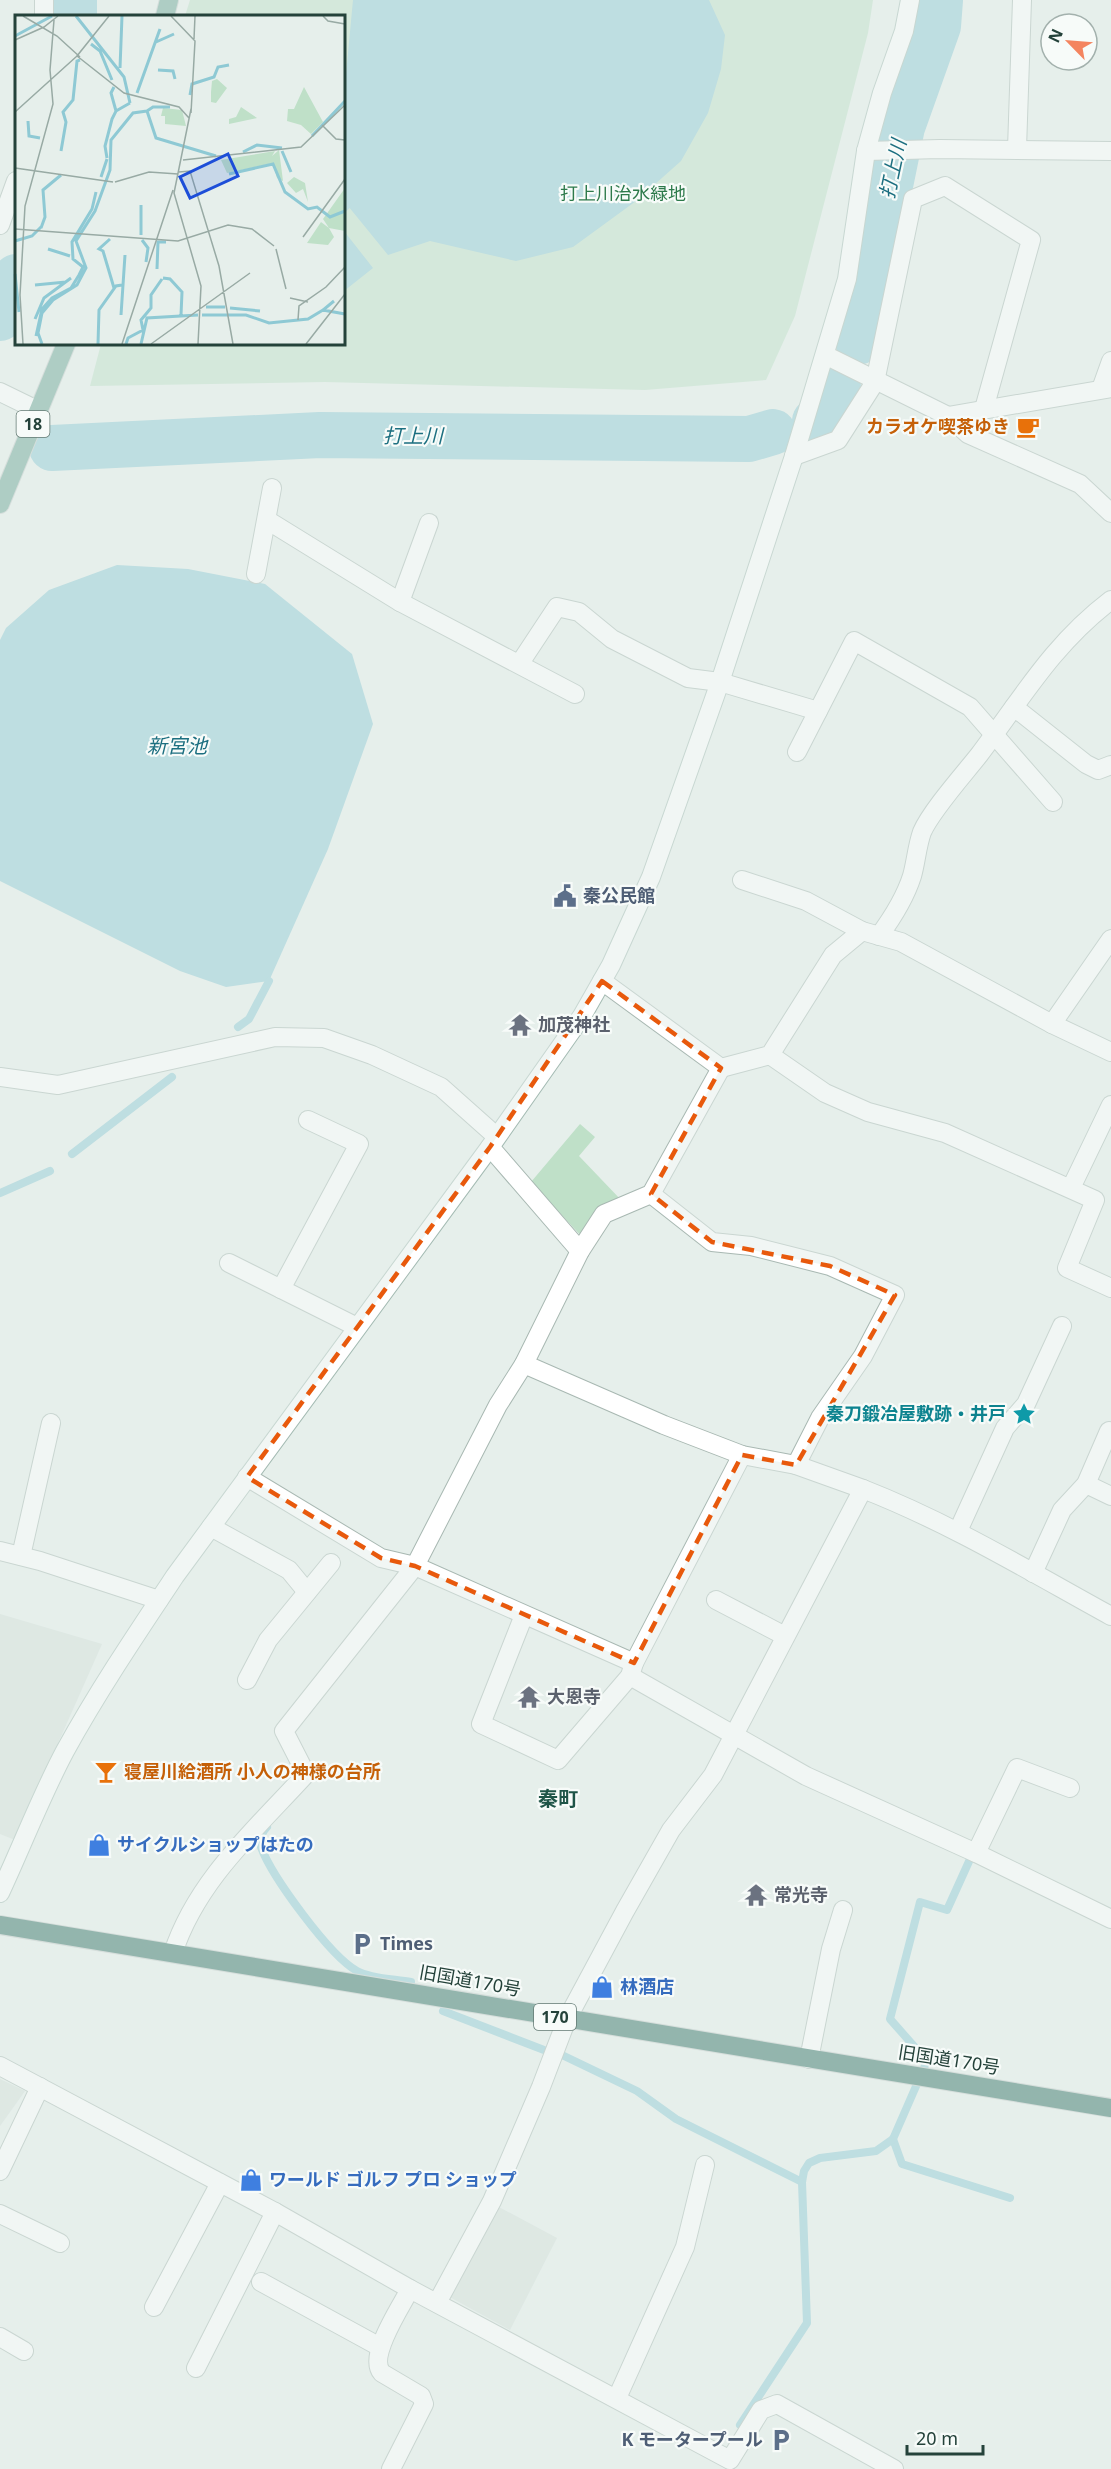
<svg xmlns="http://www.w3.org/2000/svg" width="1111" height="2469" viewBox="0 0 1111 2469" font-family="'Noto Sans','Noto Sans JP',sans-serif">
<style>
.built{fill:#d4dfda}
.green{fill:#bfe0c8}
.water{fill:#8ec9d4}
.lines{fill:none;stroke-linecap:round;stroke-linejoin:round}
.stream{stroke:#8ec9d4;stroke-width:8}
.river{stroke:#8ec9d4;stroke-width:46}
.street-casing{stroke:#a8b8b2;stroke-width:20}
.secondary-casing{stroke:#a4bbb3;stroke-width:20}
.primary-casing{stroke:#c2cac8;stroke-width:20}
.highway-casing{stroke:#c2cac8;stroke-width:20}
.street{stroke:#fff;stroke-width:18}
.secondary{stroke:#fff;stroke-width:18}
.primary{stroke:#6aa596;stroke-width:18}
.highway{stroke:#2f6f62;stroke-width:18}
.marked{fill:none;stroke:#e8590c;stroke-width:4.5;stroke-dasharray:12 8;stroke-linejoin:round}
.labels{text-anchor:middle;stroke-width:4.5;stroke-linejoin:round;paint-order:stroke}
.shield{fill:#f7fbf9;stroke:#637a73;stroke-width:1.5}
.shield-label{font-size:16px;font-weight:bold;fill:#24423a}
.park-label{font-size:18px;fill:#2d7a4b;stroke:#f7fbf9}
.food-label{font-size:18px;font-weight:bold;fill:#c56008;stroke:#f7fbf9;text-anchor:end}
.service-label{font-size:18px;font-weight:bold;fill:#4e5e75;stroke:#f7fbf9;text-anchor:start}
.worship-label{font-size:18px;font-weight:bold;fill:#5b616d;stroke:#f7fbf9;text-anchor:start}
.culture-label{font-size:18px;font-weight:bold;fill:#0d838f;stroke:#f7fbf9;text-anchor:end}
.shop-label{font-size:18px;font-weight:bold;fill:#366cbe;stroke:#f7fbf9;text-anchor:start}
.street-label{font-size:18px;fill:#24423a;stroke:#f7fbf9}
.water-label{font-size:20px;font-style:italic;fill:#1c6f80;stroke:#f7fbf9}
.neighbourhood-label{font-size:20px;font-weight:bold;fill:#1f5548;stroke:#f7fbf9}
.inset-river{fill:none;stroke:#8ec9d4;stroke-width:3}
.inset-road{fill:none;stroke:#98aaa4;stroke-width:1.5}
.view{fill:#1d4ed8;fill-opacity:0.15;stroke:#1d4ed8;stroke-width:3}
.inset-edge{fill:none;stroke:#24423a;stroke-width:3}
</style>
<rect width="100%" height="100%" fill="#e6efeb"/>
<g class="built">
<polygon points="0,1614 102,1644 15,1840 0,1834"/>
<polygon points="0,2079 25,2091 0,2126"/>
<polygon points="497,2206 557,2238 510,2330 446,2295"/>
</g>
<g class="green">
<polygon points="190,0 873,0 868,33 795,316 766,380 645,390 325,382 90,386 101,344 344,344 344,16 185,16"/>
<polygon points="580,1124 595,1137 579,1156 622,1201 584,1239 531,1182"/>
</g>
<g class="water">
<polygon points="353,0 709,0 725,35 721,69 708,113 681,161 636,201 573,247 516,261 430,241 388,255 344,201 344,96"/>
<polygon points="344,231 373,268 344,291"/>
<polygon points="117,565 188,569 265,584 352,654 373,724 328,849 269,981 226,987 180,971 0,881 0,640 6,628 49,590"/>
</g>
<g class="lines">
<g class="stream">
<polyline points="344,208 347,205"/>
<polyline points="238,1027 249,1019 269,981"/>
<polyline points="72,1154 172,1077"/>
<polyline points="0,1193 50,1171"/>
<path d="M267 1827C262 1832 258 1840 261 1847 272 1877 330 1956 357 1971 371 1979 395 1979 411 1982"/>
<polyline points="443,2011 544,2050 562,2055 637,2091 676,2119 802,2182"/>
<polyline points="893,2139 902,2164 1010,2198"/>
<polyline points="740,2425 807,2323 802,2182 804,2171 809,2163 820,2158 876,2151 893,2139 927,2061 890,2019 920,1902 947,1910 971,1857"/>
</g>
<g class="river">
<polyline points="74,16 74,0"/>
<polyline points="0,318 16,277"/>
<polyline points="858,342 902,127 938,26 940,0"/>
<polyline points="815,421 822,420 838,387"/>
<polyline points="52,448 320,435 749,439 773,432"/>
</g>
<g class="street-casing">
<g id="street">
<polyline points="44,16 44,0"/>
<polyline points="1017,149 1022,0"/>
<polyline points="866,151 940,149 1111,151"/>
<polyline points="0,225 16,181"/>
<polyline points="825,355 948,416 968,434 1080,484 1111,513"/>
<polyline points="1101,389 1111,361"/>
<polyline points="0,392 39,411"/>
<polyline points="948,416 1111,388"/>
<polyline points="794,456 838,440 875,382 913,199 945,186 1031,240 984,409"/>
<polyline points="267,520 400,602 575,694"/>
<polyline points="256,574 272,488"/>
<polyline points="400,602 429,523"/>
<polyline points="520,663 557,607 579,612 612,639 688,678 720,682 818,711"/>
<polyline points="1014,707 1086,764 1098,770 1111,765"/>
<polyline points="797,752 854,641 970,707 1053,802"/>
<polyline points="742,880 806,901 862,931 901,942 1052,1024 1111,1052"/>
<path d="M879 936C893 917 905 898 912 876 916 862 917 846 922 832 931 811 964 774 979 755 1022 698 1053 644 1111 600"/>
<polyline points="602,981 721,1068 770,1055 833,955 862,931"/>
<polyline points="1052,1024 1111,939"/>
<polyline points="770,1055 825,1093 868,1112 945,1133 1095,1200 1067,1268 1111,1288"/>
<polyline points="0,1077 58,1085 275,1037 324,1038 372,1055 441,1087 496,1136"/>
<polyline points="490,1147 580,1251"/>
<polyline points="1071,1188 1111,1105"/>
<polyline points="651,1194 712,1242 751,1246 830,1266 895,1295 863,1356 820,1418 796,1465"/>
<polyline points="229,1263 357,1327"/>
<polyline points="281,1289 359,1144 308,1120"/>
<polyline points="524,1364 664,1425 742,1455 796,1465 863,1489"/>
<polyline points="247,1477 381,1558 415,1566 634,1663"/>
<polyline points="1086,1484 1111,1496"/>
<polyline points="211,1527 289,1570 307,1592"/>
<polyline points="958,1531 1005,1428 1026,1404 1062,1326"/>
<polyline points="0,1551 40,1561 159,1600"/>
<polyline points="21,1556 51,1423"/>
<polyline points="1033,1573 1062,1510 1086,1484 1109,1431"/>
<polyline points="716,1600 785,1636"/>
<polyline points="524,1615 481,1724 558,1760 630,1676 634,1663 742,1455"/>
<polyline points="630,1676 806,1776 976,1853 1111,1919"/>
<polyline points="247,1680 268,1640 331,1563"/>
<polyline points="976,1853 1017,1768 1070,1788"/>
<path d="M173 1953C197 1880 255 1830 306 1774L284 1731 415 1566 498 1405 524 1364 580 1251 604 1214 651 1194 721 1068"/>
<polyline points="809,2059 831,1949 843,1910"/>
<polyline points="0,2066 275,2212 410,2289 730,2460 761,2410 777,2404 894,2469"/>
<polyline points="0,2171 40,2087"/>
<polyline points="0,2214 60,2243"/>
<polyline points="261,2282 380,2347"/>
<path d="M437 2303 492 2201 541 2087 567 2019 625 1911 671 1830 713 1775 863 1489C950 1523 1029 1571 1111 1616"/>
<polyline points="154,2307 220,2183"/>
<polyline points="0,2337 24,2351"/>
<polyline points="196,2368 275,2212"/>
<polyline points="617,2398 685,2247 705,2165"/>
<path d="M391 2469 424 2404 421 2396 382 2373C367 2356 401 2307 410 2289"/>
</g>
</g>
<g class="secondary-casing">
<path id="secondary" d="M0 1893C22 1846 41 1796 65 1751 98 1691 137 1633 175 1576L490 1147 582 1016 611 965 651 877 720 682 794 456 847 279 866 151 882 93 904 31 910 0"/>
</g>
<g class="primary-casing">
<g id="primary">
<polyline points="165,16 169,0"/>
<polyline points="0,504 66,344"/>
</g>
</g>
<g class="highway-casing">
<polyline id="highway" points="0,1925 1111,2108"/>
</g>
<use href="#street" class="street"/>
<use href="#secondary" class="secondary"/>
<use href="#primary" class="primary"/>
<use href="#highway" class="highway"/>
</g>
<path d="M0 0H1111V2469H0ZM602 981 721 1068 651 1194 712 1242 830 1266 895 1295 796 1465 742 1455 634 1663 415 1566 381 1558 247 1477 490 1147Z" fill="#e6efeb" fill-opacity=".55" fill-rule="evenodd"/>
<path class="marked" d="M602 981 721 1068 651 1194 712 1242 830 1266 895 1295 796 1465 742 1455 634 1663 415 1566 381 1558 247 1477 490 1147Z"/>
<defs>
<g id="cafe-bare" transform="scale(1.8)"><path d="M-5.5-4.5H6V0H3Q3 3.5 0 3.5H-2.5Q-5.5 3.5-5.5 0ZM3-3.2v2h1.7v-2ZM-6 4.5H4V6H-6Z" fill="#e8710a" stroke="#f7fbf9" stroke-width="2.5" paint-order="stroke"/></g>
<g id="civic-bare" transform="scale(1.8)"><path d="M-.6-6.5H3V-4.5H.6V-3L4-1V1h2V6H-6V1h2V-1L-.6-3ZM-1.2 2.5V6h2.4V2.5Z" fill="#5c6f8a" stroke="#f7fbf9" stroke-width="2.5" paint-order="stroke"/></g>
<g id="temple-bare" transform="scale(1.8)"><path d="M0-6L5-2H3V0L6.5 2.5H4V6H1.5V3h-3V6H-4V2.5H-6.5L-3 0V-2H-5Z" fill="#6b7280" stroke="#f7fbf9" stroke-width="2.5" paint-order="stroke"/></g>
<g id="sight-bare" transform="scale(1.8)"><path d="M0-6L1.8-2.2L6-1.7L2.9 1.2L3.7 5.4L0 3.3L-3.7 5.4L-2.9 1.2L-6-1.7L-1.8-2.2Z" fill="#0f9aa8" stroke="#f7fbf9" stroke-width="2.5" paint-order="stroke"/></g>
<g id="bar-bare" transform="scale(1.8)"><path d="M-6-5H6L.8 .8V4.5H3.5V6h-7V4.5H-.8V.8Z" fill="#e8710a" stroke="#f7fbf9" stroke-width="2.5" paint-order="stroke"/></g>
<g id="shop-bare" transform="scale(1.8)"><path d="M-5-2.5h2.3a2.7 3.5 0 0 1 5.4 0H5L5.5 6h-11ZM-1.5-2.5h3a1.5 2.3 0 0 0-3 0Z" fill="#3f7fe0" stroke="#f7fbf9" stroke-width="2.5" paint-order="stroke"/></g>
<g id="parking-bare" transform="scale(1.8)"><path d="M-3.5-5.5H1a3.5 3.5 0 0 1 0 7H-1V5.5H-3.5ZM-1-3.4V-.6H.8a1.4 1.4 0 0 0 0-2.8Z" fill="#5c6f8a" stroke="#f7fbf9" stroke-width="2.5" paint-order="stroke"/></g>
</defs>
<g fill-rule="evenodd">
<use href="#cafe-bare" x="1028" y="427"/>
<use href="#civic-bare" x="565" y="896"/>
<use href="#temple-bare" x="520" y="1025"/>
<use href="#sight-bare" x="1024" y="1414"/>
<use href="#temple-bare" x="529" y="1697"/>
<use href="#bar-bare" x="106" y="1772"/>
<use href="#shop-bare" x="99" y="1845"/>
<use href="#temple-bare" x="756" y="1895"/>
<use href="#parking-bare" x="362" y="1944"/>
<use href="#shop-bare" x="602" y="1987"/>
<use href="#shop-bare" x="251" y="2180"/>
<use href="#parking-bare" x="781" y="2440"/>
</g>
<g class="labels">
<g class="shield">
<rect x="16.5" y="411" width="33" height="26" rx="4.5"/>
<rect x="534" y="2004" width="42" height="26" rx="4.5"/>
</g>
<g class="shield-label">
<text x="33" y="430">18</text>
<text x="555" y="2023">170</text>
</g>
<g class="park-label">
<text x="623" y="200">打上川治水緑地</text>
</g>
<g class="food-label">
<text x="1010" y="433">カラオケ喫茶ゆき</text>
<text x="124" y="1778" text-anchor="start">寝屋川給酒所 小人の神様の台所</text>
</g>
<g class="service-label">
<text x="583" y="902">秦公民館</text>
<text x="380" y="1950">Times</text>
<text x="763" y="2446" text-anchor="end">K モータープール</text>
</g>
<g class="worship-label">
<text x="538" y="1031">加茂神社</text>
<text x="547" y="1703">大恩寺</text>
<text x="774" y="1901">常光寺</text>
</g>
<g class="culture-label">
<text x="1006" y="1420">秦刀鍛冶屋敷跡・井戸</text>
</g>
<g class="shop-label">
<text x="117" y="1851">サイクルショップはたの</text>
<text x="620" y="1993">林酒店</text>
<text x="269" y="2186">ワールド ゴルフ プロ ショップ</text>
</g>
<g class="street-label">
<text transform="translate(470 1981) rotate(10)" y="6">旧国道170号</text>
<text transform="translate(949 2060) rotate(9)" y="6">旧国道170号</text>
</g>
<g class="water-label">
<text transform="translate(893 169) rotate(-78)" y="7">打上川</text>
<text x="413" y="443">打上川</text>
<text x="177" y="753">新宮池</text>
</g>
<g class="neighbourhood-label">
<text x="558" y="1806">秦町</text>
</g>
</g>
<g transform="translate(15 15)">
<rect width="330" height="330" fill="#e6efeb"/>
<path d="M202 64 212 73 201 88 196 87V77L197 66ZM289 72 308 107 296 119 286 110 272 106 273 94H279ZM226 92 242 103 214 109V104L221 102ZM148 93 167 95 171 111 150 109V101H146ZM264 135 268 166 262 163 258 148 212 158 206 145 260 136 257 141ZM279 162 290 168 293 187 288 174 281 178 272 168ZM330 173V216L314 213 319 222 313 230 292 228 306 207 314 213 308 204Z" fill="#bfe0c8"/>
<path class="inset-river" d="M61 1 109 62 115 88M0 21 37 1M141 27 159 19M76 29 85 36 97 65M105 53 107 1M143 55 158 56 160 64M99 72 96 78 101 96M122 78 145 14M175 80 177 69 199 62 203 52 214 50M132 96 141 123 201 141M132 96 138 92H155M13 106 14 121 25 123M297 121 330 86M46 136 51 107 48 97 58 85 62 46 65 45M267 136 276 157M228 137 242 130 267 133M92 143 90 131 97 104 101 96 115 88M214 159 258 149 270 177 293 194 302 192 315 202 330 196M86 162 92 144M126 190V220M26 213 30 202 28 175 46 160M95 224 84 234 88 236 99 273M127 225 133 233 131 247M0 226 17 221 26 212M33 234 55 241M142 254 143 227H151M0 259 4 297M64 260 68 252 58 244 57 227 77 194 81 177M148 263 155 264 167 277 166 300M20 270 51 267M319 286 308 295 330 299M191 292H210M215 293 245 296M106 300 110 240M187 300H231L254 308 293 304 308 295M20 304 29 283 56 263M21 321 27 294 37 283 56 273 64 260M27 329 23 318 27 298 38 285 62 270 71 253 61 226 80 196 95 155 96 125 118 98 132 96M83 329 84 295 101 271 107 270M111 329 113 323 128 315 126 305 136 293V280L147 264M126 329 132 303 183 300"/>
<path class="inset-road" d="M8 1 42 21 65 42M94 1 62 41 109 78 164 92 174 103M156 1 180 26 176 98M308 1 313 6 330 9M179 24 180 1M0 25 29 12 43 1M176 94 159 178 186 271 183 329M0 97 62 41M307 110 321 124 330 125M168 145 286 132 330 90M0 153 98 167M164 157 175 156 204 251 218 329M100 167 134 157 163 159M0 214 163 226 213 210 237 214 259 231M288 222 330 164M261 234 271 274M275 283 293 287M283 305 284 291 311 272 330 252M8 329 5 280 10 191 38 89 35 55 39 5M107 329 158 175M136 329 235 258M291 329 330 279"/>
<path class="view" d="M213 139 223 161 175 183 165 162Z"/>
<rect width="330" height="330" class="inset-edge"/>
</g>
<g transform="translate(1069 42) rotate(295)"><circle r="28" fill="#f7fbf9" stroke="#a3b1ad" stroke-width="1.5"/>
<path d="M0-4.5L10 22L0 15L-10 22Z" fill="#f4845f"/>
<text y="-9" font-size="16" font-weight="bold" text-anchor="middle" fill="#24423a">N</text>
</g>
<path d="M907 2445v9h76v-9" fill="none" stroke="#24423a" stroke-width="3"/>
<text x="916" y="2445" font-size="18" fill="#24423a" stroke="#f7fbf9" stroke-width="4.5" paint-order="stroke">20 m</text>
</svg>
